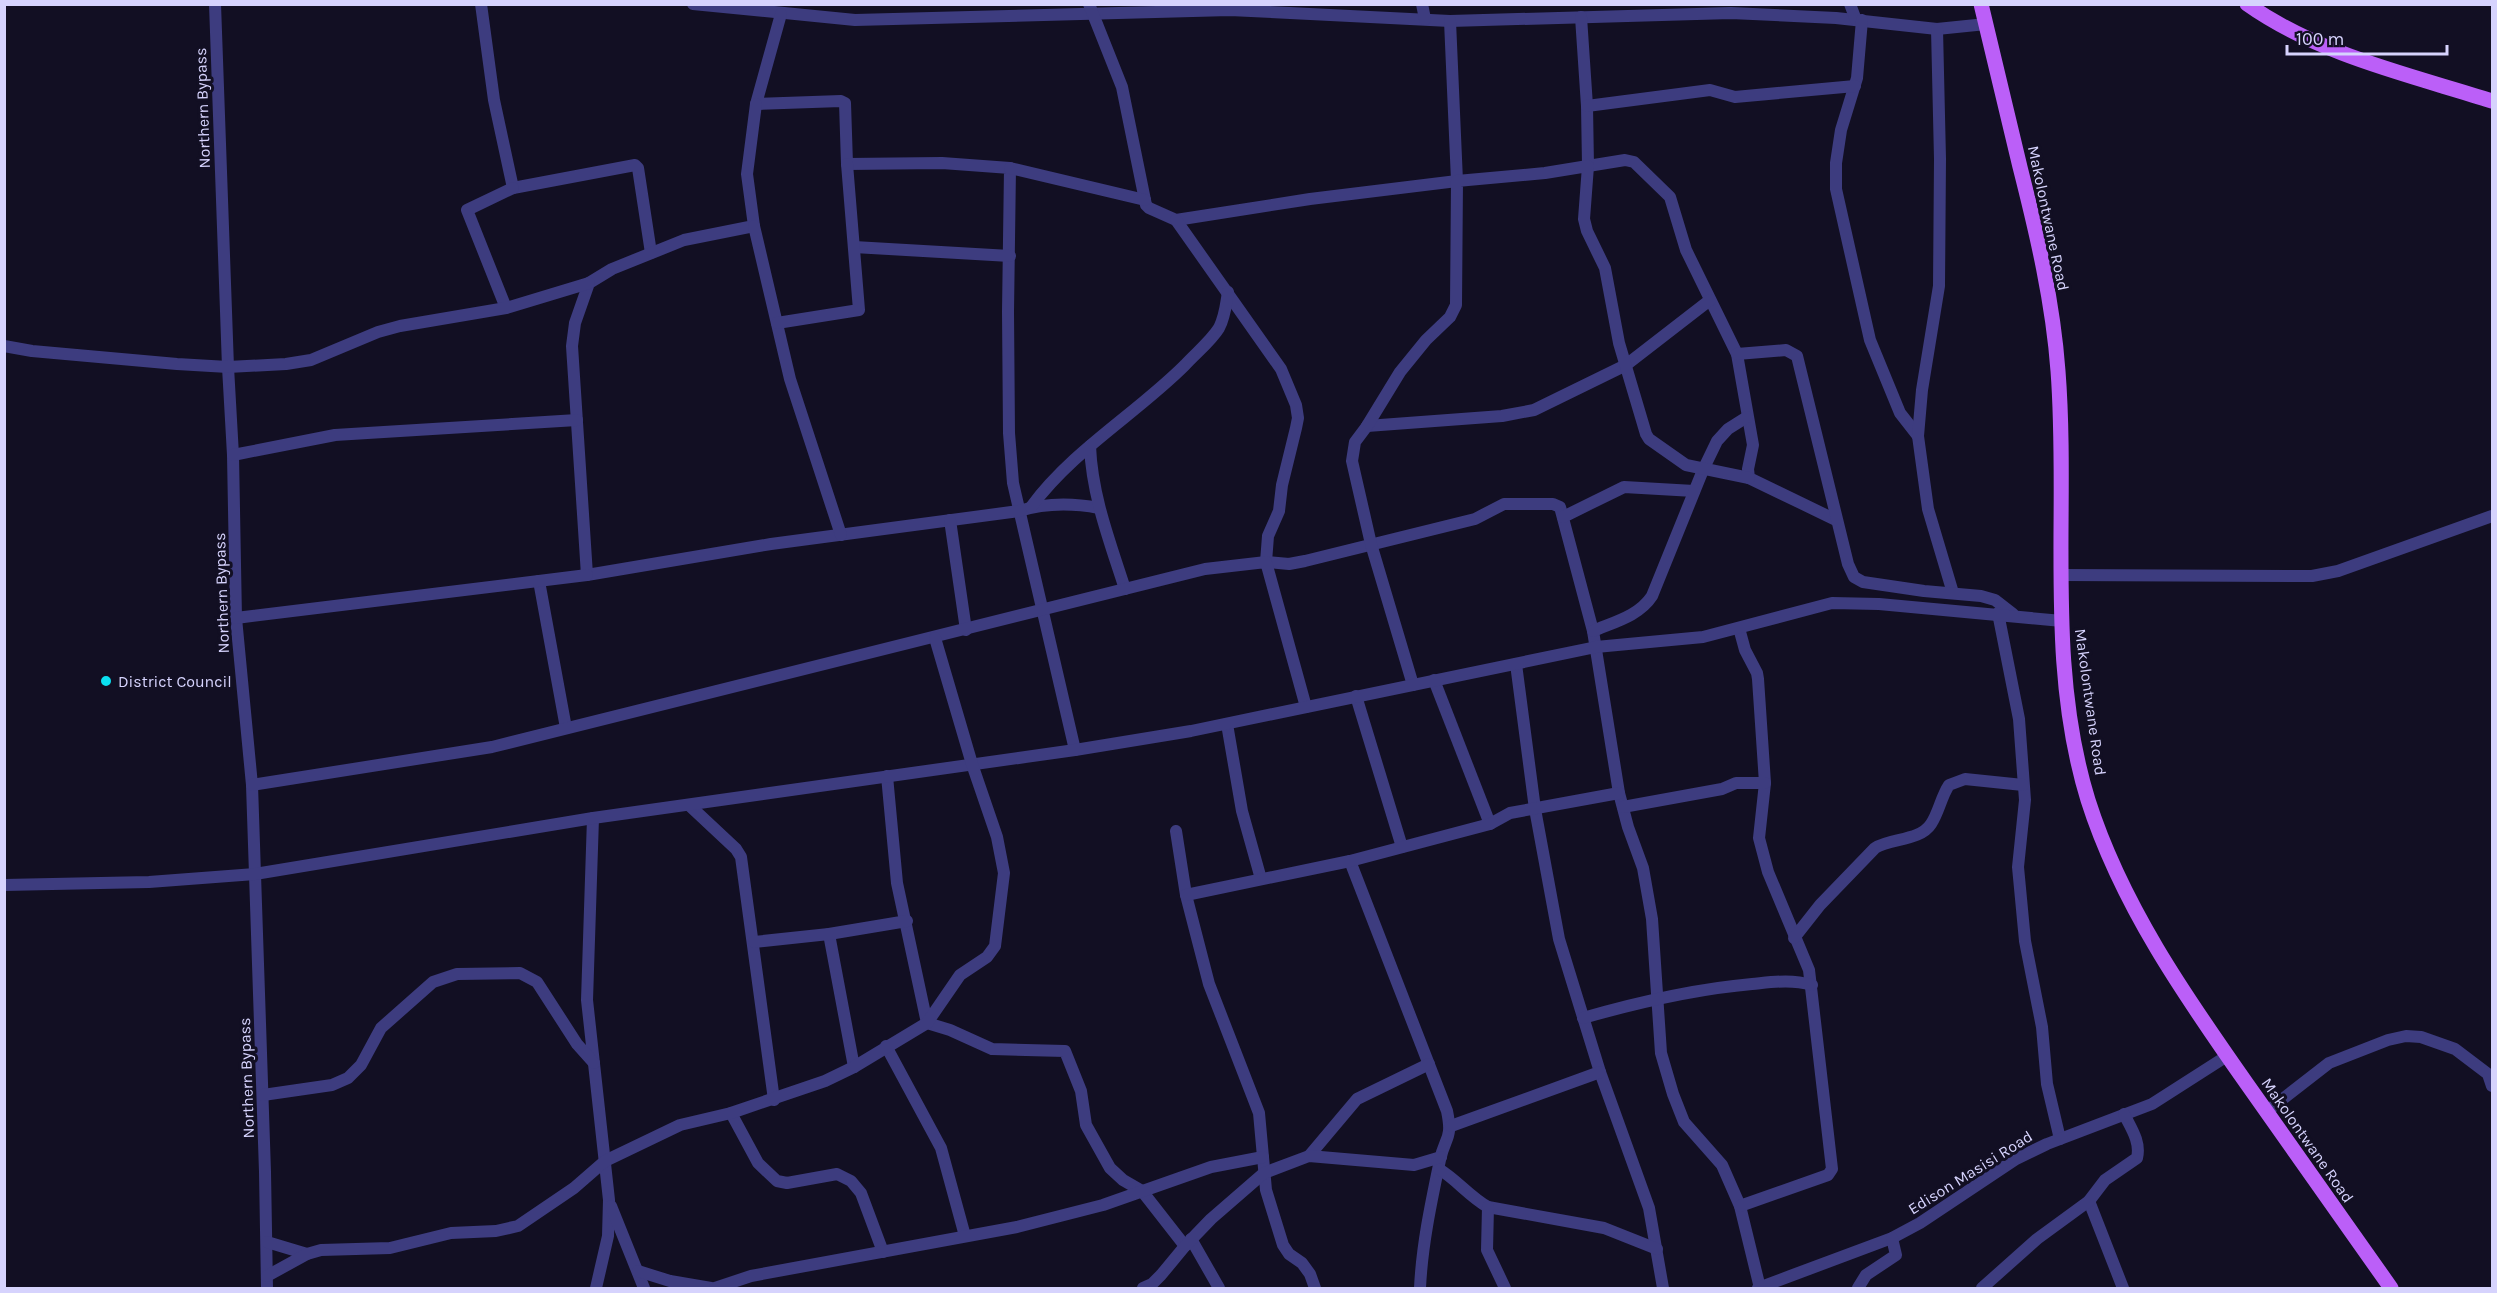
<svg xmlns="http://www.w3.org/2000/svg" width="2497" height="1293" viewBox="0 0 2497 1293" font-family="Karla,sans-serif">
<style>
.lines{fill:none;stroke-linecap:round;stroke-linejoin:round}
.minor{stroke:#3d3c7f;stroke-width:12}
.major{stroke:#bb5ff8;stroke-width:15}
.poi-dot{fill:#0bdff0;stroke:#120f23;stroke-width:2}
.labels{text-anchor:middle;stroke-width:6;stroke-linejoin:round;paint-order:stroke}
.street-label{font-size:16px;fill:#d6d3fd;stroke:#120f23}
.poi-label{font-size:16px;fill:#d6d3fd;stroke:#120f23;text-anchor:start}
</style>
<rect width="100%" height="100%" fill="#120f23"/>
<g class="lines">
<g class="minor">
<polyline points="215,4 228,367 233,455 236,618 252,785 265,1172 267,1288"/>
<polyline points="481,4 494,100 513,188 635,165 638,168 651,253"/>
<polyline points="693,4 855,20 1230,10 1450,21 1731,13 1836,18 1937,29 1986,24"/>
<polyline points="1089,4 1122,87 1146,205 1149,208 1176,220 1310,199 1457,181 1450,21"/>
<polyline points="1422,4 1425,19"/>
<polyline points="1850,4 1856,20"/>
<polyline points="781,14 756,104 841,101 845,103 847,164 942,163 1010,168 1008,312 1009,433 1013,483 1075,750"/>
<polyline points="1581,17 1587,106 1588,166 1625,160 1634,162 1670,197 1686,250 1737,354 1753,445 1748,469 1749,478 1836,520"/>
<polyline points="1862,20 1857,78 1841,130 1836,163 1836,189 1870,340 1900,413 1918,436"/>
<polyline points="1937,29 1940,159 1939,286 1922,390 1918,436 1928,509 1953,593"/>
<path d="M756 104 747 174 754 226 684 240 612 269 589 283 575 323 572 346 587 575 771 544 1019 511C1045 503 1072 503 1099 508"/>
<polyline points="1587,106 1710,90 1735,97 1855,86"/>
<polyline points="1010,168 1145,200"/>
<polyline points="1176,220 1281,369 1296,405 1298,418 1296,428 1282,485 1279,511 1268,536 1266,562 1289,564 1305,561 1475,519 1504,504 1553,504 1560,507 1593,631 1619,793 1628,827 1643,868 1652,919 1661,1053 1673,1094 1684,1122 1722,1165 1740,1206 1760,1288"/>
<polyline points="754,226 790,379 841,535"/>
<polyline points="854,247 1010,256"/>
<polyline points="506,308 467,210 513,188"/>
<polyline points="777,323 859,310 847,164"/>
<polyline points="4,346 32,351 177,364 228,367 286,364 311,360 378,332 400,326 506,308 589,283"/>
<polyline points="1737,354 1786,350 1797,356 1848,564 1854,577 1863,582 1924,591 1981,596 1995,600 2013,614"/>
<polyline points="1367,426 1502,416 1534,410 1626,365 1710,300"/>
<path d="M1090 446C1092 496 1110 542 1125 589"/>
<polyline points="233,455 335,435 577,420"/>
<path d="M1031 507C1073 450 1136 414 1185 365 1196 353 1211 341 1219 328 1225 317 1226 304 1228 292"/>
<polyline points="1563,517 1624,487 1694,491"/>
<polyline points="950,520 966,630"/>
<polyline points="2061,575 2312,576 2338,571 2492,516"/>
<polyline points="539,581 566,728"/>
<polyline points="1998,613 2019,719 2025,800 2018,867 2025,941 2042,1027 2047,1084 2060,1139"/>
<polyline points="236,618 587,575"/>
<polyline points="1739,628 1745,650 1757,673 1758,679 1765,783 1759,838 1768,872 1809,970 1832,1169 1828,1175 1740,1206"/>
<path d="M1593 631C1614 622 1639 616 1652 596L1703 470 1717 441 1728 429 1747 417"/>
<polyline points="1516,664 1535,809 1559,939 1600,1072 1649,1208 1663,1288"/>
<polyline points="1434,680 1490,824"/>
<polyline points="1413,685 1371,544 1352,461 1355,442 1367,426 1400,372 1426,340 1450,317 1456,305 1457,181 1545,173 1588,166 1584,219 1587,231 1605,268 1619,343 1646,434 1649,439 1686,465 1749,478"/>
<polyline points="1356,696 1402,847"/>
<polyline points="1227,724 1242,811 1261,879"/>
<polyline points="887,776 897,883 927,1023 950,1030 992,1049 1065,1051 1081,1091 1086,1125 1110,1168 1123,1180 1142,1191 1185,1246"/>
<polyline points="252,785 492,747 1205,569 1266,562 1306,707"/>
<polyline points="689,805 736,849 741,857 774,1100"/>
<polyline points="1623,807 1722,789 1736,783 1765,783"/>
<polyline points="593,818 587,1000 609,1200 608,1236 596,1288"/>
<polyline points="1176,831 1186,895 1209,984 1259,1113 1266,1190 1283,1245 1289,1254 1302,1263 1310,1274 1315,1288"/>
<path d="M1350 861 1447 1111C1453 1140 1445 1136 1440 1160 1431 1203 1422 1245 1420 1288"/>
<polyline points="4,885 149,882 255,874 593,818 1075,750 1191,731 1596,647 1703,637 1832,603 1879,604 2062,621"/>
<polyline points="1186,895 1350,861 1490,824 1510,813 1619,793"/>
<polyline points="829,934 854,1067"/>
<path d="M1794 938 1820 905 1875 848C1891 838 1920 841 1931 824 1939 812 1941 797 1949 785L1965 779 2023 785"/>
<polyline points="754,942 829,934 907,921"/>
<path d="M1583 1018C1639 1002 1694 989 1752 984 1773 982 1791 979 1812 985"/>
<polyline points="886,1046 941,1148 965,1236"/>
<polyline points="263,1095 332,1085 348,1078 361,1065 381,1028 433,982 457,974 520,973 537,982 577,1044 594,1063"/>
<polyline points="2266,1112 2329,1063 2388,1040 2406,1036 2421,1037 2455,1049 2488,1074 2492,1086"/>
<polyline points="731,1113 758,1163 777,1181 787,1183 837,1174 851,1181 861,1193 883,1252"/>
<polyline points="1451,1126 1600,1072"/>
<polyline points="1309,1156 1357,1099 1429,1064"/>
<path d="M1439 1169C1457 1180 1470 1197 1488 1207L1604 1228 1657 1249"/>
<polyline points="2089,1201 2123,1288"/>
<polyline points="611,1206 644,1288"/>
<polyline points="1488,1207 1487,1250 1505,1288"/>
<polyline points="1191,1239 1219,1288"/>
<polyline points="267,1242 307,1254"/>
<polyline points="638,1271 670,1281 711,1288"/>
<polyline points="267,1276 307,1254 321,1250 390,1248 451,1233 496,1231 518,1226 574,1188 605,1161 680,1125 731,1113 825,1081 854,1067 927,1023 960,975 987,957 995,946 1004,873 997,837 972,764 935,638"/>
<polyline points="715,1288 751,1276 1017,1227 1103,1205 1211,1167 1263,1157"/>
<polyline points="1143,1288 1152,1284 1161,1275 1185,1246 1211,1219 1264,1173 1309,1156 1414,1165 1441,1157"/>
<polyline points="1758,1288 1892,1238 1920,1223 2016,1159 2047,1144 2152,1104 2227,1056"/>
<polyline points="1858,1288 1866,1275 1896,1255 1892,1238"/>
<path d="M1982 1288 2037 1239 2089 1201 2105 1180 2137 1158C2141 1142 2131 1128 2124 1114"/>
</g>
<g class="major">
<path d="M1981 4C1994 59 2007 113 2020 167 2037 234 2053 302 2058 371 2069 513 2045 661 2088 800 2121 904 2185 996 2247 1084 2295 1152 2343 1220 2391 1288"/>
<path d="M2247 4C2319 55 2410 75 2492 101"/>
</g>
</g>
<circle class="poi-dot" cx="106" cy="681" r="6"/>
<g class="labels">
<g class="street-label">
<text transform="translate(202 108) rotate(-92)" y="6">Northern Bypass</text>
<text transform="translate(2049 218) rotate(78)" y="6">Makolontwane Road</text>
<text transform="translate(221 593) rotate(-92)" y="6">Northern Bypass</text>
<text transform="translate(2091 702) rotate(82)" y="6">Makolontwane Road</text>
<text transform="translate(246 1078) rotate(-92)" y="6">Northern Bypass</text>
<text transform="translate(2308 1140) rotate(55)" y="6">Makolontwane Road</text>
<text transform="translate(1970 1172) rotate(-32)" y="6">Edison Masisi Road</text>
</g>
<g class="poi-label">
<text x="118" y="687">District Council</text>
</g>
</g>
<rect width="2497" height="1293" fill="none" stroke="#d6d3fd" stroke-width="12"/>
<path d="M2287 45v9h160v-9" fill="none" stroke="#d6d3fd" stroke-width="3"/>
<text x="2296" y="45" font-size="18" fill="#d6d3fd" stroke="#120f23" stroke-width="4.5" paint-order="stroke">100 m</text>
</svg>
